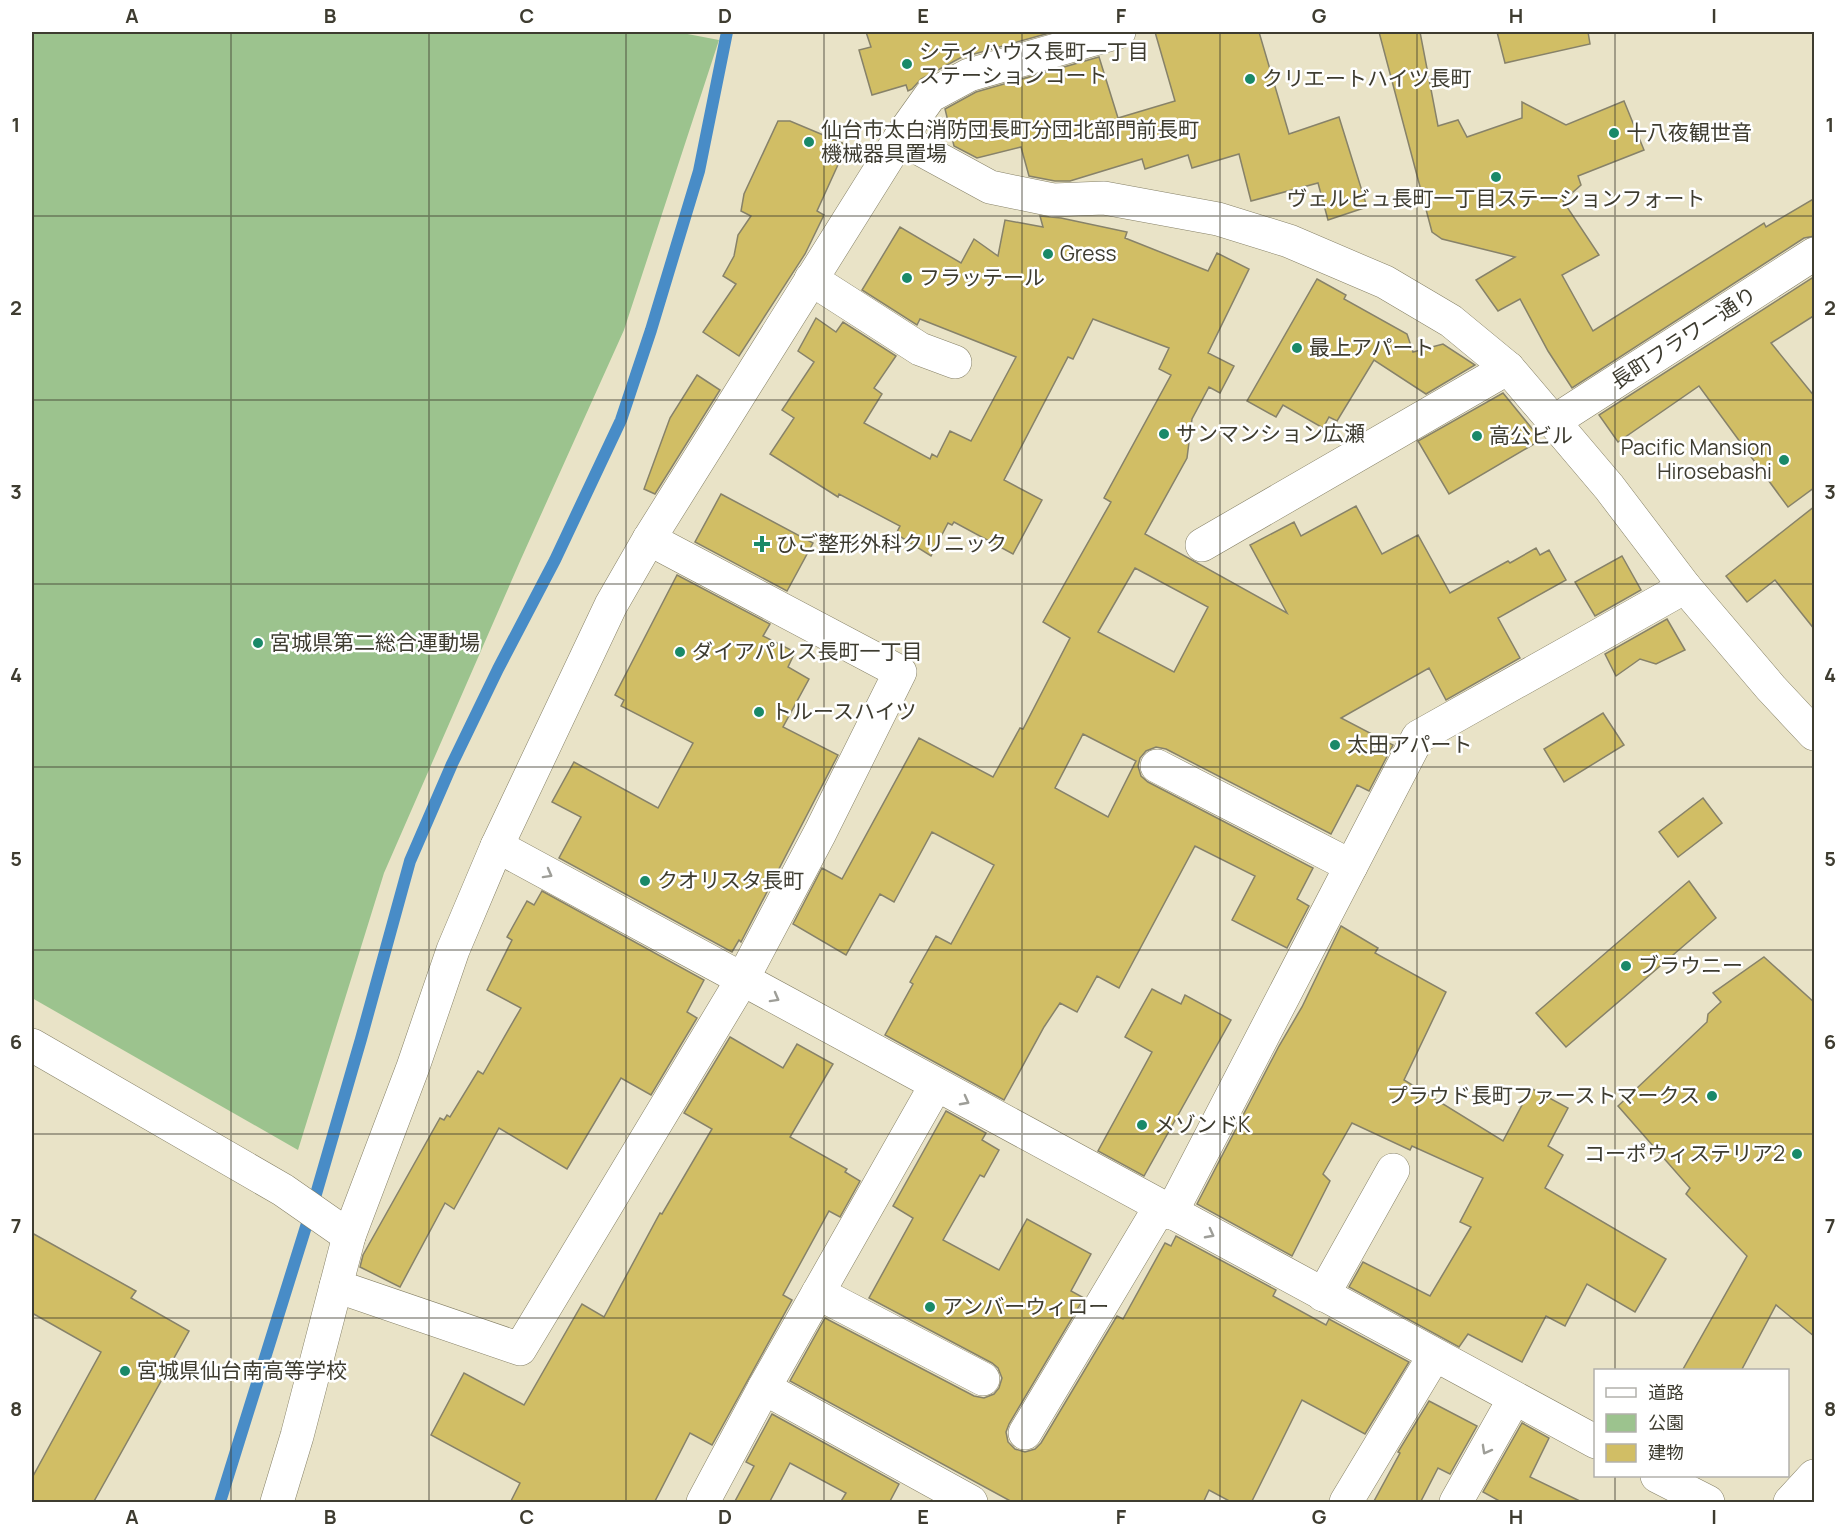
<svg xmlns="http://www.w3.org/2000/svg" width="1846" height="1534" viewBox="0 0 1846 1534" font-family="Manrope,'Noto Sans JP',sans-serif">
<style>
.green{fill:#9cc38e}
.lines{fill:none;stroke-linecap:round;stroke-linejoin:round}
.stream{stroke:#488cc7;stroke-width:12}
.building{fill:#d1be65;stroke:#878269;stroke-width:1.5;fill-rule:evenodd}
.minor-casing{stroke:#868167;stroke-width:34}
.minor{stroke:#fff;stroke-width:33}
.oneway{stroke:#9e9e98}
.grid{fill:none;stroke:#3e3c30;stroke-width:1.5;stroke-opacity:0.55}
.poi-dot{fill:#1a8968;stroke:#fff;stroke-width:2}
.labels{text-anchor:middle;stroke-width:5;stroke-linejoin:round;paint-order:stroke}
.poi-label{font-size:21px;fill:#3e3c30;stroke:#fff;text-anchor:start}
.street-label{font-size:21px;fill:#3e3c30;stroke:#fff}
.neatline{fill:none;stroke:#3e3c30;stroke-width:2}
.grid-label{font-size:20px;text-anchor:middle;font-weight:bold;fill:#3e3c30}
</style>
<rect width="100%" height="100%" fill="#e9e3c7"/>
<polygon class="green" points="32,32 677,32 719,40 624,330 521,559 384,873 298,1150 32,998"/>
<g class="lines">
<polyline class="stream" points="220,1502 314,1201 361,1039 410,861 452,764 498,669 555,560 621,420 651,330 699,171 727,32"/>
</g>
<g class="building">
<polygon points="866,32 1053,32 960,58 921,79 912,89 908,91 906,85 872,95 859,50 871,47"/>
<polygon points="1155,32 1259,32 1289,134 1339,117 1367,207 1328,220 1318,183 1251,201 1239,154 1192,168 1188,155 1145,169 1142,159 1070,181 1055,181 1029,176 1021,147 977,158 954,146 945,109 976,92 1099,57 1118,118 1175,101"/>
<polygon points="1379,32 1420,32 1438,126 1458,120 1467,137 1522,118 1522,102 1566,125 1624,101 1644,150 1578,176 1581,185 1563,201 1599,255 1562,275 1593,331 1764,223 1766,227 1815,198 1815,236 1804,238 1572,388 1548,351 1520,299 1498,311 1476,280 1515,257 1442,239 1432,232"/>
<polygon points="1497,32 1588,32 1590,44 1505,63"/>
<polygon points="778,121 790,121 847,145 817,211 824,215 805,254 739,356 703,332 736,284 723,276 734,256 738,235 751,216 741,211 744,194"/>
<path d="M1040 216 1061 218 1127 232 1125 238 1208 271 1217 253 1249 269 1208 353 1234 366 1220 393 1209 387 1192 419 1187 458 1145 534 1287 613 1250 545 1294 522 1301 536 1356 506 1382 554 1418 535 1450 593 1508 561 1510 563 1536 548 1540 555 1549 550 1566 580 1498 618 1520 658 1446 700 1429 668 1341 718 1393 745 1369 791 1357 785 1331 834 1166 749 1156 747 1146 751 1140 758 1138 766 1141 776 1148 782 1313 868 1297 899 1309 906 1287 948 1232 920 1255 876 1195 846 1119 988 1097 976 1077 1012 1060 1003 1044 1027 1004 1100 885 1035 913 984 910 982 936 936 951 944 994 865 932 832 894 902 880 894 846 955 793 924 822 868 842 879 919 738 993 777 1020 728 1023 729 1070 638 1043 622 1111 502 1104 498 1171 375 1159 369 1169 348 1093 319 1073 359 1068 357 1004 480 1042 500 1013 554 954 522 952 525 948 523 931 556 896 534 900 526 839 494 838 497 770 454 794 418 782 410 814 362 798 351 816 318 836 332 843 322 896 356 874 388 882 394 864 423 930 459 932 454 937 457 950 431 971 441 1016 357 920 319 917 325 862 290 900 227 961 263 974 239 998 256 1005 220 1043 227ZM1135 568 1208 607 1174 672 1098 632ZM1083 734 1136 761 1108 817 1055 788Z"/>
<polygon points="1815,276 1815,315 1771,343 1815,397 1815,487 1788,507 1699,386 1618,442 1599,415"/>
<polygon points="1317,279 1346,295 1344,299 1407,334 1413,352 1443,344 1475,365 1426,394 1374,360 1337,421 1329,417 1323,428 1283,405 1276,417 1247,401"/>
<polygon points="697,375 720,390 655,494 644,489 670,418"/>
<polygon points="1503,393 1534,431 1534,444 1449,494 1418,441"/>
<polygon points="721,494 813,543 787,591 695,542"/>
<polygon points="1815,506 1815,630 1775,580 1747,602 1726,576"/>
<polygon points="1622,556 1641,590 1595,616 1575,582"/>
<polygon points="677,575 770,624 763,636 795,652 788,667 809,679 783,727 838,755 741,942 739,940 732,952 559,858 581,817 552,802 574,762 658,808 693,743 621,706 624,700 615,695"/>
<polygon points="1667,619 1685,650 1656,664 1640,659 1616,676 1605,654"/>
<polygon points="1603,713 1624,745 1564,782 1544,749"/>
<polygon points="1703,798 1722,823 1678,857 1659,832"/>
<polygon points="1689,881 1716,918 1566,1047 1536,1013"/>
<polygon points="542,891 704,980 687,1012 697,1018 651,1095 621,1078 567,1169 499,1128 454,1209 445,1203 400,1287 360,1267 363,1255 440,1118 444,1120 447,1115 450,1117 478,1071 483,1074 521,1008 487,990 512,940 507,937 527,901 534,905"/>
<polygon points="1341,926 1378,948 1375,953 1446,992 1404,1080 1503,1141 1531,1088 1568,1108 1548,1146 1563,1155 1545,1188 1666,1259 1635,1312 1587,1284 1565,1326 1546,1316 1522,1362 1468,1334 1459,1347 1349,1287 1363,1262 1430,1296 1471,1227 1460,1222 1483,1178 1412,1146 1410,1150 1352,1123 1323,1174 1330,1181 1292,1256 1197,1204 1279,1046 1302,1007"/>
<polygon points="1764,957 1815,1003 1815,1337 1776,1305 1741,1371 1682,1371 1747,1256 1686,1194 1690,1188 1618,1106 1707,1022 1708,1014 1721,1002 1713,993"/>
<polygon points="1152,989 1181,1004 1185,995 1231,1020 1144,1176 1098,1151 1152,1052 1125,1037"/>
<polygon points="730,1037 783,1068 797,1044 833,1064 790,1137 847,1169 845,1172 860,1181 840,1217 829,1211 783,1295 792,1300 712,1445 690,1433 654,1503 510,1503 520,1483 431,1435 464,1373 524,1405 582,1304 604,1317 660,1213 662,1214 712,1129 684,1113"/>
<polygon points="946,1111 986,1133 982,1140 999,1150 984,1177 980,1175 943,1240 999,1270 1027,1219 1091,1254 1071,1291 1084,1298 1009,1424 1006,1432 1008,1442 1015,1449 1025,1452 1035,1449 1041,1443 1117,1316 1123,1319 1165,1243 1171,1246 1176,1236 1276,1290 1273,1296 1326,1325 1329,1319 1409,1362 1365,1434 1302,1400 1251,1503 1233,1503 1209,1490 1203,1503 1014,1503 790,1381 825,1318 974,1396 984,1398 994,1394 999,1388 1002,1378 998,1368 992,1363 869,1298 913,1218 893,1206"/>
<polygon points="32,1233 136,1291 131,1298 189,1331 93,1503 32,1503 32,1478 101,1352 32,1313"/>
<polygon points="1429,1401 1477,1426 1450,1474 1438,1468 1420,1503 1373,1503 1400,1453 1398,1452"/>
<polygon points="772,1414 899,1484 889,1503 840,1503 846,1493 790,1463 769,1503 734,1503 754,1466 746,1462"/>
<polygon points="1522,1423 1549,1438 1530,1477 1584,1503 1503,1503 1483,1492"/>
</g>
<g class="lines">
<g class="minor-casing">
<g id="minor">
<polyline points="900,138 930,96 969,75 1119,32"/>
<polyline points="811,279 920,349 955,362"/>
<polyline points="1553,422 1814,254"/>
<polyline points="1202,545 1508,368"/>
<polyline points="1157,766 1351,866"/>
<polyline points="497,846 1596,1442"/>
<polyline points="32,1045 283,1190 349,1236 413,1067 453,950 497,846 611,605 649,539 900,138 990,187 1053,200 1104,198 1218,219 1289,241 1385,282 1451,321 1508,368 1609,487 1685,587 1771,688 1814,734"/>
<polyline points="1171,1213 1418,737 1685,587"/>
<polyline points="336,1286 520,1349 742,980 820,833 900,672 649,539"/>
<polyline points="818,1293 983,1379"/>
<polyline points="1323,1295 1393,1170"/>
<polyline points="764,1388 971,1502"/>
<polyline points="1025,1433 1160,1207"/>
<polyline points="1657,1476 1708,1502"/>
<polyline points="277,1502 297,1436 349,1236"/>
<polyline points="703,1502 764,1388 936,1085"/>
<polyline points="1346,1502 1434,1356"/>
<polyline points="1456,1502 1514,1399"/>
<polyline points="1790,1502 1814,1476"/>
</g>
</g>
<use href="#minor" class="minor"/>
</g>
<defs><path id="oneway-chevron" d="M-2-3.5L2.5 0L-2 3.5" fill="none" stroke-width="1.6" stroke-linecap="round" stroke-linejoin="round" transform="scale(1.5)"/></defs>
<g class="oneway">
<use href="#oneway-chevron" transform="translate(548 874) rotate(29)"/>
<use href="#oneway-chevron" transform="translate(775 998) rotate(29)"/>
<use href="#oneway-chevron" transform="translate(965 1101) rotate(28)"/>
<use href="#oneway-chevron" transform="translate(1210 1234) rotate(28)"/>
<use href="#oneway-chevron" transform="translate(1486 1450) rotate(119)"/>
</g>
<path class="grid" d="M231 32V1502M429 32V1502M626 32V1502M824 32V1502M1022 32V1502M1220 32V1502M1417 32V1502M1615 32V1370M32 216H1814M32 400H1814M32 584H1814M32 767H1814M32 950H1814M32 1134H1814M32 1318H1814M1615 1476V1502"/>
<g class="poi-dot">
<circle cx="907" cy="64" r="6"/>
<circle cx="1250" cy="79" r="6"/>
<circle cx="1614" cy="133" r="6"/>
<circle cx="809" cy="142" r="6"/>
<circle cx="1496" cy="177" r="6"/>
<circle cx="1048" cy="254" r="6"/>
<circle cx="907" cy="278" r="6"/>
<circle cx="1297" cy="348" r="6"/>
<circle cx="1164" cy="434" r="6"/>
<circle cx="1477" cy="436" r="6"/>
<circle cx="1784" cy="460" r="6"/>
<path d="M759 535h6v6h6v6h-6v6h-6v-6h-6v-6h6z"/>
<circle cx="258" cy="643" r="6"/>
<circle cx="680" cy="652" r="6"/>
<circle cx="759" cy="712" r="6"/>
<circle cx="1335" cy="745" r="6"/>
<circle cx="645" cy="881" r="6"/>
<circle cx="1626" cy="966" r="6"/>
<circle cx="1712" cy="1096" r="6"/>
<circle cx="1142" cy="1125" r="6"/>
<circle cx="1797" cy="1154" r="6"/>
<circle cx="930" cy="1307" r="6"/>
<circle cx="125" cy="1371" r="6"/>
</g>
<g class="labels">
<g class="poi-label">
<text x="919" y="59">シティハウス長町一丁目<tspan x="919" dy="24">ステーションコート</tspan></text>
<text x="1262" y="86">クリエートハイツ長町</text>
<text x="821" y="137">仙台市太白消防団長町分団北部門前長町<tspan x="821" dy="24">機械器具置場</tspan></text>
<text x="1626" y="140">十八夜観世音</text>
<text x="1496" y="206" text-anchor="middle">ヴェルビュ長町一丁目ステーションフォート</text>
<text x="1060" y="261">Gress</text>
<text x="919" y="285">フラッテール</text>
<text x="1309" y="355">最上アパート</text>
<text x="1176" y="441">サンマンション広瀬</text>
<text x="1489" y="443">高公ビル</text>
<text x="1772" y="455" text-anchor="end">Pacific Mansion<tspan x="1772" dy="24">Hirosebashi</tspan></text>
<text x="776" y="551">ひご整形外科クリニック</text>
<text x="270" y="650">宮城県第二総合運動場</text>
<text x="692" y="659">ダイアパレス長町一丁目</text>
<text x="771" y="719">トルースハイツ</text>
<text x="1347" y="752">太田アパート</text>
<text x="657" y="888">クオリスタ長町</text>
<text x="1638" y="973">ブラウニー</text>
<text x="1700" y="1103" text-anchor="end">プラウド長町ファーストマークス</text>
<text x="1154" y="1132">メゾンドK</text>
<text x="1785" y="1161" text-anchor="end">コーポウィステリア2</text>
<text x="942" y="1314">アンバーウィロー</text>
<text x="137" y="1378">宮城県仙台南高等学校</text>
</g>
<g class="street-label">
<text transform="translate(1684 338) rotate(-33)" y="7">長町フラワー通り</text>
</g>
</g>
<rect width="1846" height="1534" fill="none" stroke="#ffffff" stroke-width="66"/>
<rect x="1594" y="1369" width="195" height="108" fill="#ffffff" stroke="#b2b1ac" stroke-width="1.5"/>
<rect x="1606" y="1388" width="30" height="9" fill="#ffffff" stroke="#b2b1ac" stroke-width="1.5"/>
<text x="1648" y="1399" font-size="18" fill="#3e3c30">道路</text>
<rect x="1606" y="1414" width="30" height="18" fill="#9cc38e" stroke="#b2b1ac" stroke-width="1.5"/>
<text x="1648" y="1429" font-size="18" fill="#3e3c30">公園</text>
<rect x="1606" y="1444" width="30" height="18" fill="#d1be65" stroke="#b2b1ac" stroke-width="1.5"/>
<text x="1648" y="1459" font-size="18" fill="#3e3c30">建物</text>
<rect x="33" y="33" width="1780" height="1468" class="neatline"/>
<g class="grid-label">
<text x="132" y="23">A</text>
<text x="330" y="23">B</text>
<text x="527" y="23">C</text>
<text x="725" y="23">D</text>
<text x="923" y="23">E</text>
<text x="1121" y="23">F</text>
<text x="1319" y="23">G</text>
<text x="1516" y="23">H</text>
<text x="1714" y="23">I</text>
<text x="16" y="132">1</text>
<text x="1830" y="132">1</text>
<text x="16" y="315">2</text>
<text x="1830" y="315">2</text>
<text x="16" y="499">3</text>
<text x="1830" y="499">3</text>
<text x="16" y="682">4</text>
<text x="1830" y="682">4</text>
<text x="16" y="866">5</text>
<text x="1830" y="866">5</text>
<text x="16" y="1049">6</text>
<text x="1830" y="1049">6</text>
<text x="16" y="1233">7</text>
<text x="1830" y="1233">7</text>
<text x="16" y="1416">8</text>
<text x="1830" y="1416">8</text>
<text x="132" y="1524">A</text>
<text x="330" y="1524">B</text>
<text x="527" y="1524">C</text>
<text x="725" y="1524">D</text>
<text x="923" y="1524">E</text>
<text x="1121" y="1524">F</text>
<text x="1319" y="1524">G</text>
<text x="1516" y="1524">H</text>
<text x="1714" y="1524">I</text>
</g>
</svg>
